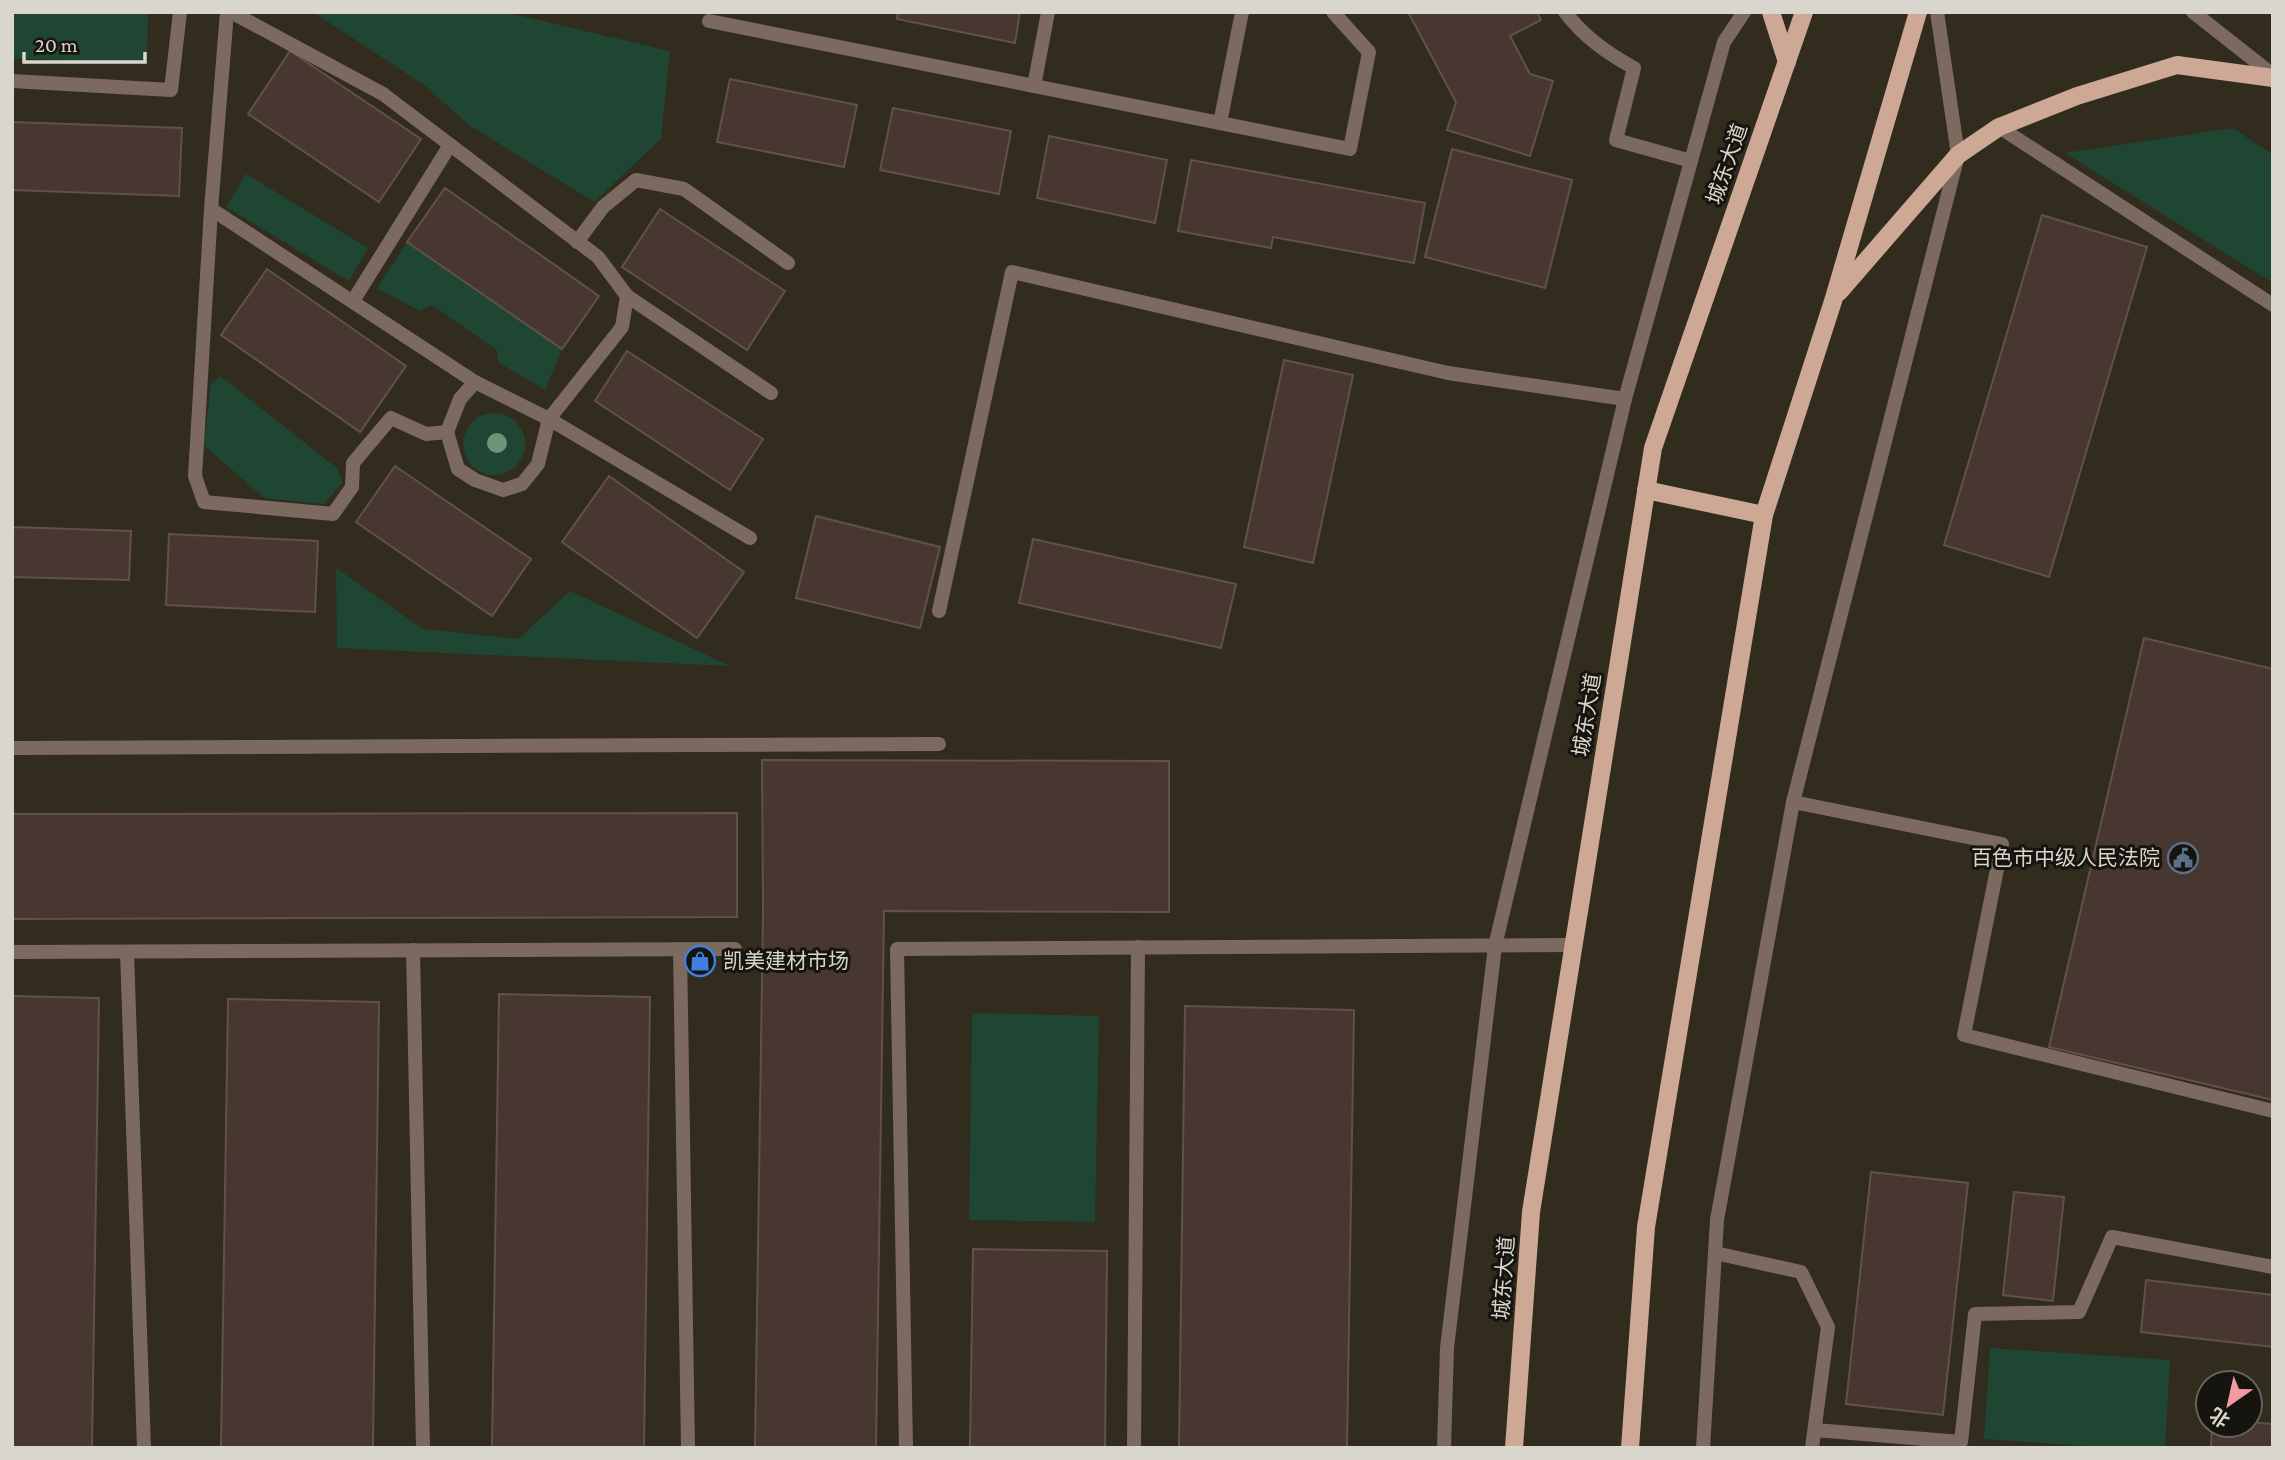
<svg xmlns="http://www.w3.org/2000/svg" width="2285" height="1460" viewBox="0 0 2285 1460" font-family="'Crimson Pro','Noto Sans SC',serif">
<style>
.green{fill:#1f4632}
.building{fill:#473730;stroke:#625149;stroke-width:2}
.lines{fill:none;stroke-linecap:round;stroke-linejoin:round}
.service{stroke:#7c6a61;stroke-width:14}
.minor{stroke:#7c6a61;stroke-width:14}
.tertiary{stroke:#7c6a61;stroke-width:14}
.primary{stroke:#cda894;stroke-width:18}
.tree{fill:#6e9377}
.labels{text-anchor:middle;stroke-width:6;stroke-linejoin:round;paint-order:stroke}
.street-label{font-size:21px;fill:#d9d6cd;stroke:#16140e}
.poi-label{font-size:21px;fill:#d9d6cd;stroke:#16140e;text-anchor:end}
</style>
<rect width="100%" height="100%" fill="#312c1d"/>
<g class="green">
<polygon points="12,12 148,12 147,64 12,58"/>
<polygon points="313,12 505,12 670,51 661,139 594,202 469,125 424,85"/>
<polygon points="2233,128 2273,155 2273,283 2065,153"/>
<polygon points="246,174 368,248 349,281 226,207"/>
<polygon points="407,242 562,349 545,390 498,362 497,350 432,305 420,311 377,288"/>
<polygon points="220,376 337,468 343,482 324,504 264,498 204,445 211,384"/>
<circle cx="494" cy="444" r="31"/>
<polygon points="336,568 423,629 518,639 570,591 730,666 337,648"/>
<polygon points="972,1013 1099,1016 1095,1222 969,1220"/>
<polygon points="1990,1348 2170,1360 2165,1448 2113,1448 1984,1439"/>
</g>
<g class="building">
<polygon points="898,12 1020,12 1015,43 897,19"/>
<polygon points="1408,12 1537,12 1541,20 1510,36 1530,74 1553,81 1530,156 1447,130 1456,102"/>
<polygon points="290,51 421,139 379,202 248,114"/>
<polygon points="730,79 857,105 844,167 717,142"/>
<polygon points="893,108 1011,131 999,194 880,170"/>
<polygon points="12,122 182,128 179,196 12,190"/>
<polygon points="1049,136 1167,160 1155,223 1037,198"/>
<polygon points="1452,149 1572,180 1545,288 1425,257"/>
<polygon points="1191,160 1425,203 1414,263 1273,237 1271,248 1178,231"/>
<polygon points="445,188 599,296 562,349 407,242"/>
<polygon points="660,209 785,291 747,350 622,267"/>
<polygon points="2042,215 2147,247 2049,577 1944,545"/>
<polygon points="267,269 406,366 360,432 221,335"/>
<polygon points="627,351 763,439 730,490 595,401"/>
<polygon points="1284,360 1353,375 1313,563 1244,547"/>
<polygon points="395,466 531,559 492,616 356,522"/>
<polygon points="609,476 744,572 697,638 562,542"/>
<polygon points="816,516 940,547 920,628 796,598"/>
<polygon points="12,527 131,531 129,580 12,577"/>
<polygon points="169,534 318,541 315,612 166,605"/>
<polygon points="1033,539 1236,584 1221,648 1019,603"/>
<polygon points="2144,638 2273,669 2273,1100 2049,1047"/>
<polygon points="762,760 1169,761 1169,912 884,911 876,1448 755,1448 763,911"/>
<polygon points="737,813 737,917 12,919 12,814"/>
<polygon points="499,994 650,997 644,1448 492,1448"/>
<polygon points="12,996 99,998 92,1448 12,1448"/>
<polygon points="228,999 379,1002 373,1448 221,1448"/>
<polygon points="1185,1006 1354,1010 1347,1448 1179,1448"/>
<polygon points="1871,1172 1968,1183 1943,1415 1846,1404"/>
<polygon points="2014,1192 2064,1197 2053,1301 2003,1295"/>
<polygon points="973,1249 1107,1251 1105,1448 970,1448"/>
<polygon points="2146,1280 2273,1295 2273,1347 2141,1332"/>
<polygon points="2250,1422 2273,1424 2273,1448 2211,1448 2212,1425 2250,1425"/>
</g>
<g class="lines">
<g class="service">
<polyline points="227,12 211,209 475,382 549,419 750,538"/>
<polyline points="231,12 383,94 598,257 627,296 622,327 549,419 538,464 522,484 503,490 475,480 458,469 447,432"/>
<path d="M1565 12C1584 37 1607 53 1634 68L1616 140 1691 161"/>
<polyline points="709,21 1350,149 1369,52 1333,12"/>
<polyline points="12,81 171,90 180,12"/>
<polyline points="1034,86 1048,12"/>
<polyline points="1220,123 1242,12"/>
<polyline points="1999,127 2273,305"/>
<polyline points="211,209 195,476 204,502 333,514 352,487 353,463 391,418 426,434 447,432 460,399 475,382"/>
<polyline points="577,242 603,207 636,180 684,189 788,263"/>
<polyline points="627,296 771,393"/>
<polyline points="353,301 450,145"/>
<polyline points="939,611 1012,272 1448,373 1625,399"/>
<polyline points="1793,802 2002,844 1964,1035 2273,1111"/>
<polyline points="680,949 688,1448"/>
<polyline points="413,950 423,1448"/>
<polyline points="12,952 735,949"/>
<polyline points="127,952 144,1448"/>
<polyline points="1715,1253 1801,1272 1828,1327 1812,1448"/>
<polyline points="1815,1430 1961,1442 1975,1314 2079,1312 2112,1237 2273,1267"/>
<polyline points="906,1448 897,949 1574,945"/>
<polyline points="1134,1448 1138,947"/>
</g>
<polyline class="minor" points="12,748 939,744"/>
<g class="tertiary">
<polyline points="2193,12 2273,75"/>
<polyline points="1444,1448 1447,1348 1495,946 1625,399 1724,42 1744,12"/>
<polyline points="1703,1448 1717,1220 1793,802 1958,155 1937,12"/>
</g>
<g class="primary">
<polyline points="1771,12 1787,62"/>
<polyline points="1839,292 1958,155 1999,127 2077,96 2177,65 2273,78"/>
<polyline points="1646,490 1764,515"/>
<polyline points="1514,1448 1531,1212 1653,448 1804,12"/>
<polyline points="1630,1448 1646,1227 1764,515 1834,298 1918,12"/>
</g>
</g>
<circle class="tree" cx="497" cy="443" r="10"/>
<defs>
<g id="civic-ring" transform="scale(1.575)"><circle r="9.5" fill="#16140e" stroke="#5c6f8a" stroke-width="1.5"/><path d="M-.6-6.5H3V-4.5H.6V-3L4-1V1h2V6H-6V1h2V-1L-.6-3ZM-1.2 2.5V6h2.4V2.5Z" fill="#5c6f8a"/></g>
<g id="shop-ring" transform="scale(1.575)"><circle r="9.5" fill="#16140e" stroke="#3f7fe0" stroke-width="1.5"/><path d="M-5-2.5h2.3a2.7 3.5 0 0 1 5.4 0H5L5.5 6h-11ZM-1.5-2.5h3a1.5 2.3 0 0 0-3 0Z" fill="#3f7fe0"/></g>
</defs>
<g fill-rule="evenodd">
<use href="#civic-ring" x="2183" y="858"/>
<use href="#shop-ring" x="700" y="961"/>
</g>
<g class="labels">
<g class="street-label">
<text transform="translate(1727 164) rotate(-71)" y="7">城东大道</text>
<text transform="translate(1587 715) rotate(-81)" y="7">城东大道</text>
<text transform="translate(1504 1278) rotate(-86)" y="7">城东大道</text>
</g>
<g class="poi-label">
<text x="2160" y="865">百色市中级人民法院</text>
<text x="723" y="968" text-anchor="start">凯美建材市场</text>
</g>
</g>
<rect width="2285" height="1460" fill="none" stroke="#d9d6cd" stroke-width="28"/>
<g transform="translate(2229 1404) rotate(214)"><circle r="33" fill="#16140e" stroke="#64625a" stroke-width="2"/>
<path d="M0-5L12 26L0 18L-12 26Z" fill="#f49aa2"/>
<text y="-10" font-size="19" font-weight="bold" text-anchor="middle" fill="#d9d6cd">北</text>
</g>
<path d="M24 52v10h121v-10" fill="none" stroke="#d9d6cd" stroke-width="3.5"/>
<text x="35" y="52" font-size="21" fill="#d9d6cd" stroke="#16140e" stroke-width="5" paint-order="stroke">20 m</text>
</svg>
